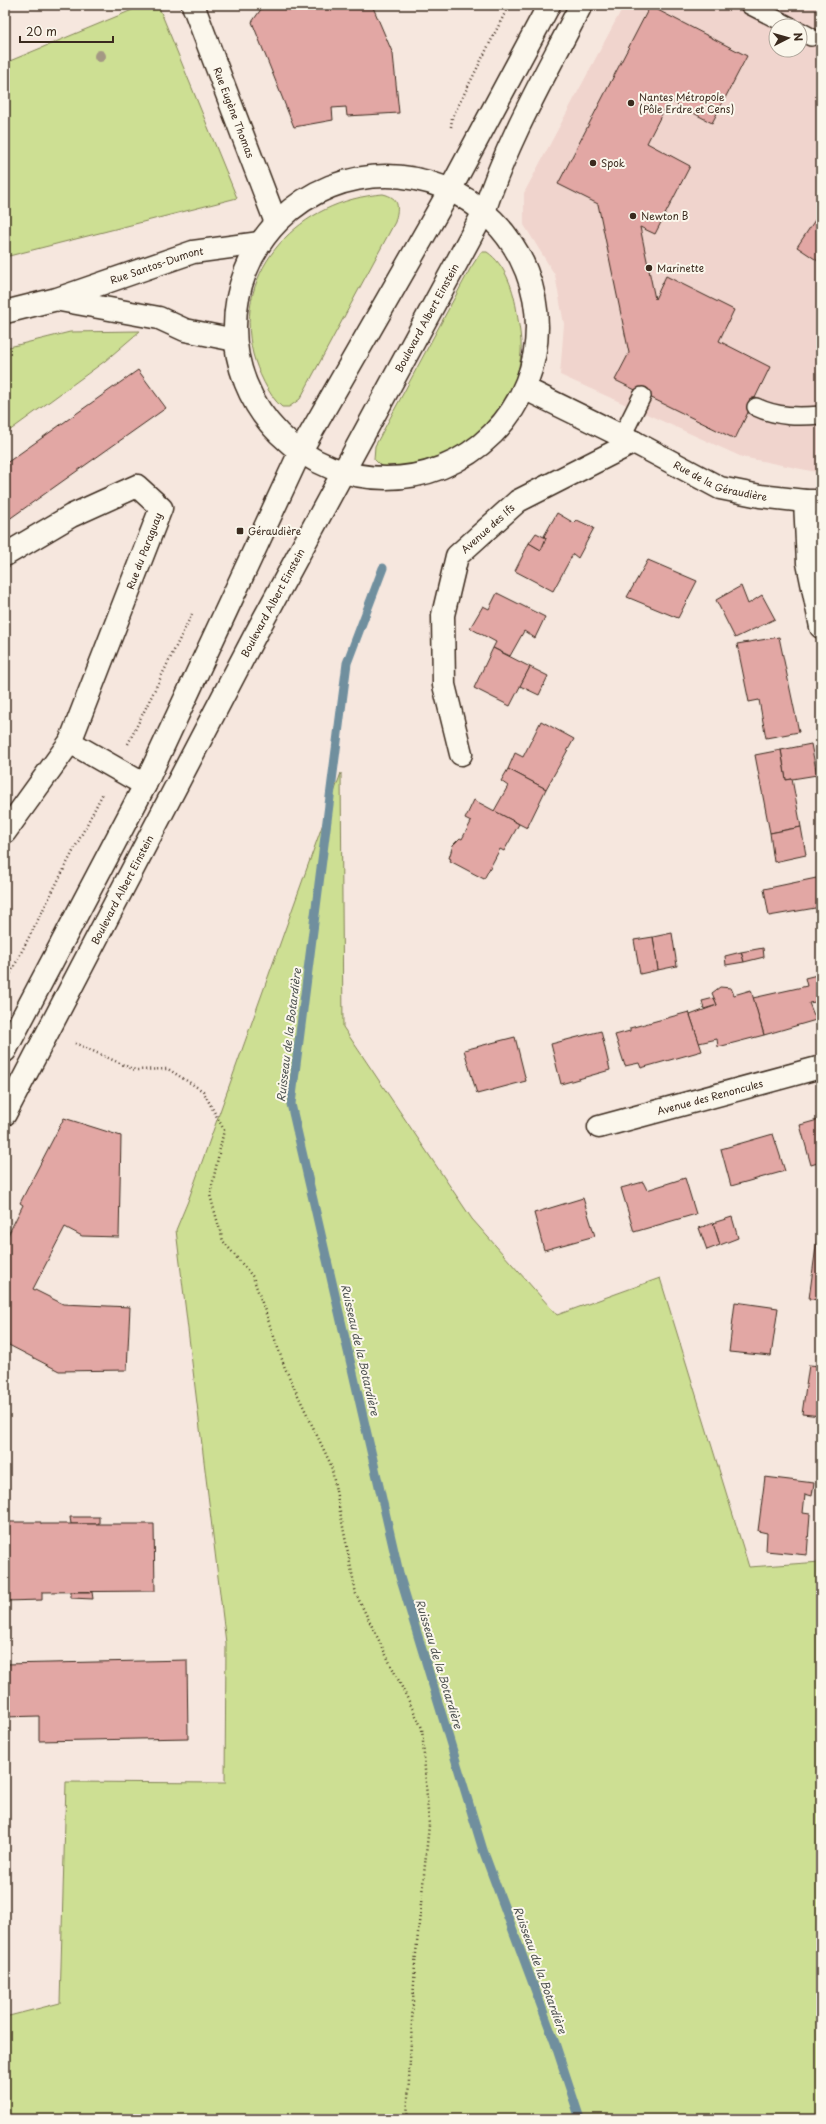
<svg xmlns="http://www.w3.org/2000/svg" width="826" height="2124" viewBox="0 0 826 2124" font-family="'Playpen Sans',sans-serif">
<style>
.built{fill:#f0d4cd;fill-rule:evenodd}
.green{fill:#cddf93;stroke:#848458}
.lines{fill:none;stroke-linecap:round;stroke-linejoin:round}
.stream{stroke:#6f8f9e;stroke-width:9}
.building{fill:#e2a7a4;stroke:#3b2a1e}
.service-casing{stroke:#3b2a1e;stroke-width:20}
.minor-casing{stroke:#3b2a1e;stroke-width:25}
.tertiary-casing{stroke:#3b2a1e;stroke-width:25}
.secondary-casing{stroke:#3b2a1e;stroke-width:25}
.path{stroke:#3b2a1e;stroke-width:2.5;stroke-dasharray:1 3;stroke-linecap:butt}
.service{stroke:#fbf7ec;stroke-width:17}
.minor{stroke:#fbf7ec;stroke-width:22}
.tertiary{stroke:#fbf7ec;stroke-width:22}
.secondary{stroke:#fbf7ec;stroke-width:22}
.tree{fill:#a49884}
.poi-dot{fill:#3b2a1e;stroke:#fbf7ec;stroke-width:1.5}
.labels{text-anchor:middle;stroke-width:4;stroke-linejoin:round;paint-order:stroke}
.poi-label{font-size:10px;fill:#3b2a1e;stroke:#fbf7ec;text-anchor:start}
.street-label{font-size:10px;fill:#3b2a1e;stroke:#fbf7ec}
.water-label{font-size:11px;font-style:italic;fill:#505453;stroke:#fbf7ec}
</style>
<rect width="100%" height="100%" fill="#f6e7de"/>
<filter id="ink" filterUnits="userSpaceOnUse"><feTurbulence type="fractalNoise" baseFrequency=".025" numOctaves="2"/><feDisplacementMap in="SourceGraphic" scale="8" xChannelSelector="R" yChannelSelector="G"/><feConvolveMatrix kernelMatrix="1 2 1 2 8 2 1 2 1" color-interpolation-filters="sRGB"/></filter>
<g filter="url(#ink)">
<path class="built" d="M624 5H821V473L742 457 560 375 564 324 555 275 524 225V193ZM776 26H800V50H776Z"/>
<g class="green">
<polygon points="144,5 158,5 237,198 5,257 5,63"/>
<path d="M383 194C400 198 399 207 395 222L300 399 289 407H282C269 397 257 369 253 354 232 268 301 200 383 194Z"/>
<path d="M481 252H487C506 265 514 291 517 313 519 326 522 340 521 353 514 425 452 469 382 467L374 459 375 446 470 269Z"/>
<polygon points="140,331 105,361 5,434 5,348 70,332"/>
<polygon points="341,773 343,1027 472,1219 557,1315 660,1278 749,1567 821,1562 821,2119 5,2119 5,2017 60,2003 66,1782 225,1783 226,1643 176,1230 188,1201"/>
</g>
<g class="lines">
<polyline class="stream" points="383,568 347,663 291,1104 400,1577 483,1850 555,2043 580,2119"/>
</g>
<g class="building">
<polygon points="264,5 372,5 393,54 399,113 347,116 346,107 332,108 333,120 294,127 252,22"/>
<polygon points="650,6 747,56 712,123 669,100 647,143 690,166 655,234 640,227 655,299 666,276 734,310 719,341 770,367 735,439 615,380 629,353 598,204 558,184"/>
<polygon points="821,211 821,263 797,247"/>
<polygon points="138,370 166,408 5,522 5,464"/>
<polygon points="557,513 574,523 577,520 594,528 578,558 573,554 553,591 515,571 529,543 541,550 546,538 544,536"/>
<polygon points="536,533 546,538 541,550 529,543"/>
<polygon points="648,560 697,581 678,618 627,597"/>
<polygon points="741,586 748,604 762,595 775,619 735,638 716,600"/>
<polygon points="497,593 545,617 535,638 524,631 510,656 493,648 496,642 470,628 483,606 489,609"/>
<polygon points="779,637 799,732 766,738 759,700 749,702 737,644"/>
<polygon points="493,648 530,667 510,706 474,688"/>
<polygon points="530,667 548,676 539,695 520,686"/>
<polygon points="541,721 574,739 546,789 508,769 515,753 523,757"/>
<polygon points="811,744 817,775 786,780 781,750"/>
<polygon points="781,750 786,780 792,779 801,827 770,833 755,755"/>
<polygon points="508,769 546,789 527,828 494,811 508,786 501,781"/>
<polygon points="474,800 519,824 504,851 500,849 484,879 450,861 451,859 449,858 453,845 460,838 462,839 471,822 465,819"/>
<polygon points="801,827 806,855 774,862 770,833"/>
<polygon points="821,877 821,907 769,916 764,889"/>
<polygon points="818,907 821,907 821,924"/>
<polygon points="672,933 677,966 658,970 653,937"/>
<polygon points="653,937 658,970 640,974 634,940"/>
<polygon points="763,948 764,957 744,962 741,952"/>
<polygon points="741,952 744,962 726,965 725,956"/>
<polygon points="821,974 821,1001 809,1003 816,1020 764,1035 753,998 807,986 805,978"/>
<polygon points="720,987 731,988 734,995 751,990 764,1035 718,1047 717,1039 699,1043 690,1015 717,1005 712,993"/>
<polygon points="714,998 717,1005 704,1009 702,1001"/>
<polygon points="689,1012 702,1051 641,1068 639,1063 625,1066 615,1035 630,1031 630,1028"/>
<polygon points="601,1031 610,1070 561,1084 551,1044"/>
<polygon points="515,1037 526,1081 477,1094 464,1050"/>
<polygon points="64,1118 121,1136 119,1237 82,1236 65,1227 33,1289 63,1304 130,1307 127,1370 59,1371 5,1343 5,1241 23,1205 20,1203"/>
<polygon points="821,1119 821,1162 811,1165 800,1125"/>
<polygon points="773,1134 785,1171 731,1186 721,1149"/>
<polygon points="685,1178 696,1214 634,1232 621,1188 643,1182 647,1190"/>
<polygon points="583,1198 595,1236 544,1250 534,1213"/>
<polygon points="732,1217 738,1238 720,1245 713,1223"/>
<polygon points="713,1223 720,1245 707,1250 699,1228"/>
<polygon points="818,1231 821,1232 821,1300 809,1299"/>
<polygon points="735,1302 778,1308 771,1356 729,1352"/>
<polygon points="809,1365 821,1366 821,1416 802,1414"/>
<polygon points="765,1477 814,1483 812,1496 805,1494 803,1513 810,1514 807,1555 766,1551 767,1533 758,1531"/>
<polygon points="70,1517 99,1517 99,1524 71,1524"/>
<polygon points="5,1522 41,1522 41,1524 154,1524 155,1591 42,1592 42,1600 5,1601"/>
<polygon points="71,1592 92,1592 93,1599 71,1598"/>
<polygon points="187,1660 188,1738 39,1741 39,1716 5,1717 5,1664"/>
</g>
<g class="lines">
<g class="service-casing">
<g id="service">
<polyline points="749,5 790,26"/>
<polyline points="800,31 811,37"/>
<path d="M756 407C777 417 798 417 821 415"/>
<polyline points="622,436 642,396"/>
</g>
</g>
<g class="minor-casing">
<g id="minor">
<path id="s1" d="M193 5 275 220"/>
<path id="s2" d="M526 389 634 442 720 488 760 496 805 501H821"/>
<polyline points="805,501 808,563 821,627"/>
<polyline points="5,555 71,516 137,486 161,508 70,742 5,832"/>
<polyline points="70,742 145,785"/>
<path id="s3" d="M461 754 444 685 443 615 457 556 518 501 634 442"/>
<path id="s4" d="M599 1127 821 1067"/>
</g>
</g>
<g class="tertiary-casing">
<g id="tertiary">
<circle cx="386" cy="327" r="151"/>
<polyline points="60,300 159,318 185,330 235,340"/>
<path id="s5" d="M5 312 57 299 193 252 260 243"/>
</g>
</g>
<g class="secondary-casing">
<g id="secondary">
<polyline points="5,1051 145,785 300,452 450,190 549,5"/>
<path id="s6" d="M5 1114 254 637 484 212C508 138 546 74 581 5"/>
</g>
</g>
<g class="path">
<polyline points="451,127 452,118 509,5"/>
<polyline points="128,744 192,614"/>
<polyline points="5,984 103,793"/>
<polyline points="75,1043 135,1070 168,1069 203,1091 224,1130 210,1195 223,1241 253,1277 285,1368 331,1465 356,1594 422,1728 429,1825 415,1963 407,2119"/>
</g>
<use href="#service" class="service"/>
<use href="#minor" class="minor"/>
<use href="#tertiary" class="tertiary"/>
<use href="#secondary" class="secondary"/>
</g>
<circle class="tree" cx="100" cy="56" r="6"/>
</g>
<g class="poi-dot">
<circle cx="631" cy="103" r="4"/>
<circle cx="593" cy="163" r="4"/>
<circle cx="633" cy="216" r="4"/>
<circle cx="649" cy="268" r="4"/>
<rect x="236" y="527" width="8" height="8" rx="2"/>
</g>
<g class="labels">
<g class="poi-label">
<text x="639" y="101">Nantes Métropole<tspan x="639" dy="12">(Pôle Erdre et Cens)</tspan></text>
<text x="601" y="167">Spok</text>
<text x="641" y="220">Newton B</text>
<text x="657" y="272">Marinette</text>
<text x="248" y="535">Géraudière</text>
</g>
<g class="street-label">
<text dy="4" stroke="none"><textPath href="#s1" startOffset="115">Rue Eugène Thomas</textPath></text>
<text dy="4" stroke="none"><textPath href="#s5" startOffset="159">Rue Santos-Dumont</textPath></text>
<text dy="4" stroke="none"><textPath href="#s6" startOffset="901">Boulevard Albert Einstein</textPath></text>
<text dy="4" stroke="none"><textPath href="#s2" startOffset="216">Rue de la Géraudière</textPath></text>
<text dy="4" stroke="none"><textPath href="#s3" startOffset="243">Avenue des Ifs</textPath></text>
<text transform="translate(144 551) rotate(-69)" y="4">Rue du Paraguay</text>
<text dy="4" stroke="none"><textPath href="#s6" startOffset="577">Boulevard Albert Einstein</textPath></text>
<text dy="4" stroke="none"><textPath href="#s6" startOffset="253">Boulevard Albert Einstein</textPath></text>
<text dy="4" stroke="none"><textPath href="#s4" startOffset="115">Avenue des Renoncules</textPath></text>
</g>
<g class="water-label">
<text transform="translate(289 1035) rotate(-83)" y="4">Ruisseau de la Botardière</text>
<text transform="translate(360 1350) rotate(77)" y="4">Ruisseau de la Botardière</text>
<text transform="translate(439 1664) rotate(73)" y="4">Ruisseau de la Botardière</text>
<text transform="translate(540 1970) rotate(70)" y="4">Ruisseau de la Botardière</text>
</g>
</g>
<rect width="826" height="2124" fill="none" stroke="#fbf7ec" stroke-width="20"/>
<rect x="10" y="10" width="806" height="2104" fill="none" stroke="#3b2a1e" stroke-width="1.5" filter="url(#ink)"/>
<g transform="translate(788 38) rotate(84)"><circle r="19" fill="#fbf7ec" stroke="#aea59a"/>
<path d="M0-3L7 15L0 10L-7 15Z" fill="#3b2a1e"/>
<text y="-6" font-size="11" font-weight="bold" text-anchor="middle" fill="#3b2a1e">N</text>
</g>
<path d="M20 36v6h93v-6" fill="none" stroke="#3b2a1e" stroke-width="2"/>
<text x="26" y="36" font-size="12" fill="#3b2a1e" stroke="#fbf7ec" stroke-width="3" paint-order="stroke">20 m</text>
</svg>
